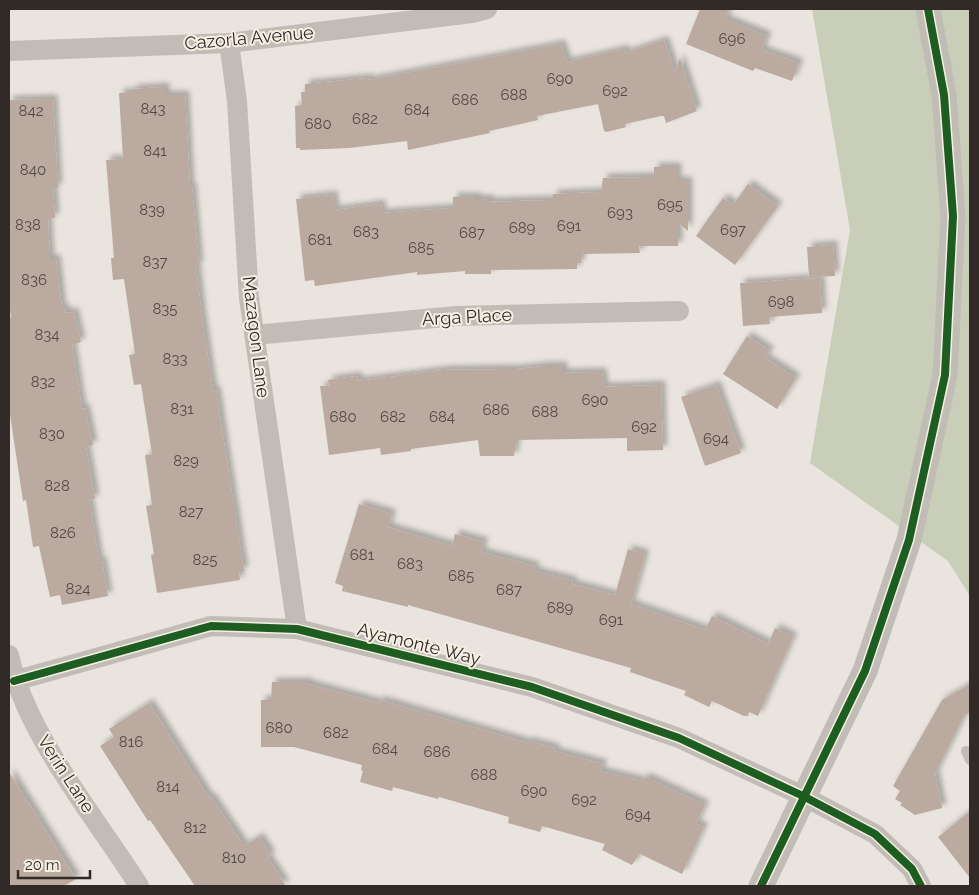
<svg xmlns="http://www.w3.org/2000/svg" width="979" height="895" viewBox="0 0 979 895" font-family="Raleway,sans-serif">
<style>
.green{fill:#c9ceb8}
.building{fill:#bbaaa0;filter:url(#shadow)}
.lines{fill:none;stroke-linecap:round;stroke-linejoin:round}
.service{stroke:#c2bcb6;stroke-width:10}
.minor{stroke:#c2bcb6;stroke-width:20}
.tertiary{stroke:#c2bcb6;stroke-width:25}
.cycleway-casing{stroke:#f7efe3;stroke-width:11}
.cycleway{stroke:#1b5e20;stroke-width:8}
.labels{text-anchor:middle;stroke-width:4;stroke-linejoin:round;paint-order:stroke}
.number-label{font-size:15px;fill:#544a44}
.street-label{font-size:18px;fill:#312a26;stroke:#f7efe3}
</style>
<defs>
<filter id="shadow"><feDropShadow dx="4.5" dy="-4.5" stdDeviation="2.5" flood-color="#0004"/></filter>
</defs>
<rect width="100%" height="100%" fill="#e9e4dd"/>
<polygon class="green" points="812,9 970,9 970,596 948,561 810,463 850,230"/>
<g class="building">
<polygon points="700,9 729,9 725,19 767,36 762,50 799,63 792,81 755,68 753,71 686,44"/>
<polygon points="664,40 675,72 680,58 697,111 666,123 664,116 661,116 625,124 626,127 607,132 604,131 598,104 537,116 538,120 489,131 490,133 408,150 407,141 349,148 300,150 300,148 296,148 295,106 302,105 301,92 305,92 305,84 368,78 369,80 561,44 567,62 624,49 625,53"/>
<polygon points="165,87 165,95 185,95 190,187 192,187 199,266 196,266 202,317 213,391 216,390 244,571 239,571 240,580 157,593 151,555 154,554 146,506 152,505 145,455 152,454 141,384 134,385 129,355 135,354 124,279 113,280 111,258 114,258 106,160 123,159 119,93 133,92 133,89"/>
<polygon points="53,99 58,188 53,188 55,218 48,219 50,259 56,259 62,309 65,308 66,313 74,312 81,342 72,345 82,409 85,408 93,445 86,447 95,499 89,500 99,561 102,561 108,596 62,605 60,595 50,597 39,546 33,547 26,500 23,501 9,408 9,318 11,318 9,299 9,100"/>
<polygon points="654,167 677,167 677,181 688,181 688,231 678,223 678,246 639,246 640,253 581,254 581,263 577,263 577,269 491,270 491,274 465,274 465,271 417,275 417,272 315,286 314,280 305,281 296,199 333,195 335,210 381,204 382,213 453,208 453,197 476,197 476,199 489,199 489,202 553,200 553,194 601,192 603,178 654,177"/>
<polygon points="748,184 778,206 735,265 696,236 723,198 733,205"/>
<polygon points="833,245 835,276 809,277 807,247"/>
<polygon points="820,278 822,313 769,317 770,324 743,326 740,283"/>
<polygon points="747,336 770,351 765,358 796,378 777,409 723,374"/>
<polygon points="545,366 563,366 563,373 602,372 604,387 661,385 663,450 627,451 627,438 516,440 514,456 480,456 478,440 411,449 411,451 381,455 380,448 329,455 320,386 329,386 328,380 357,376 358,381 445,370 517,369"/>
<polygon points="716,385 741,453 705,466 681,397"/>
<polygon points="359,504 392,514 388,527 452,546 455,534 484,542 481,552 535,566 534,571 573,581 572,584 615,595 628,549 645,554 631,604 705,630 712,616 768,644 775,628 793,637 758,716 749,712 748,716 744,716 712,701 709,707 684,695 686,691 630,672 631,668 408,605 408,607 342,591 343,586 335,583"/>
<polygon points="272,682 308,682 308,684 379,703 380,700 528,743 528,741 555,748 554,751 603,764 600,771 642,781 645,777 648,778 705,805 696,824 704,827 682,874 640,854 632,865 602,850 605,844 542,826 540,832 508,823 509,817 439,797 438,799 393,787 392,791 360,782 363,771 361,770 362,765 294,747 261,747 261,700 271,700"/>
<polygon points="970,684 970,712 964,716 935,774 942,808 915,815 900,805 902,803 895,799 900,791 893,786 942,700"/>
<polygon points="149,703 209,798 211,797 244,846 259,837 271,855 267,857 286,886 195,886 150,820 148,821 100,746 114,737 109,729"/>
<polygon points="9,772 76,879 64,886 9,886"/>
<polygon points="970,811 970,878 938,837"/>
</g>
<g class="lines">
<polyline class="service" points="966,751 970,760"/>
<g class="minor">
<polyline points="229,43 237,101 249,298 297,629"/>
<polyline points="9,51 229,43 472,13 487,9"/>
<polyline points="255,335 456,316 679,311"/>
<path d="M9 655C26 735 95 816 139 886"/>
<polyline points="14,681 211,626 297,629 532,687 679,738 803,796 875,834 912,869 921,886"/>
</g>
<polyline class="tertiary" points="761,886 865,671 909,540 945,375 953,216 944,95 928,9"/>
<g class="cycleway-casing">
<g id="cycleway">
<polyline points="14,681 211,626 297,629 532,687 679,738 803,796 875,834 912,869 921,886"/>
<polyline points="761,886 865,671 909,540 945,375 953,216 944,95 928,9"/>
</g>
</g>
<use href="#cycleway" class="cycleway"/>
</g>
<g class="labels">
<g class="number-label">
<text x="732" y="44">696</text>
<text x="560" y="84">690</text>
<text x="615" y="96">692</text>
<text x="514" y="100">688</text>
<text x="465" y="105">686</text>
<text x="153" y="114">843</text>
<text x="417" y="115">684</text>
<text x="31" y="116">842</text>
<text x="365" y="124">682</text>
<text x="318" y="129">680</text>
<text x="155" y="156">841</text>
<text x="33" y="175">840</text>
<text x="670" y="210">695</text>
<text x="152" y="215">839</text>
<text x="620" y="218">693</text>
<text x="28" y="230">838</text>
<text x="569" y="231">691</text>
<text x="522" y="233">689</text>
<text x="733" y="235">697</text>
<text x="366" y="237">683</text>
<text x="472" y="238">687</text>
<text x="320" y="245">681</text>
<text x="421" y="253">685</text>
<text x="155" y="267">837</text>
<text x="34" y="285">836</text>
<text x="781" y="307">698</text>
<text x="165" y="314">835</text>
<text x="47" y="340">834</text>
<text x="175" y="364">833</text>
<text x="43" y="387">832</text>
<text x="595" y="405">690</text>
<text x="182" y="414">831</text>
<text x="496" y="415">686</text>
<text x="545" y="417">688</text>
<text x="343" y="422">680</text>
<text x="393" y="422">682</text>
<text x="442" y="422">684</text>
<text x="644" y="432">692</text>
<text x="52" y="439">830</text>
<text x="716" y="444">694</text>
<text x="186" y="466">829</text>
<text x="57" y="491">828</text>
<text x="191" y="517">827</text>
<text x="63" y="538">826</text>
<text x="362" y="560">681</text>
<text x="205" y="565">825</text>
<text x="410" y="569">683</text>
<text x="461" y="581">685</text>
<text x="78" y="594">824</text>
<text x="509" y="595">687</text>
<text x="560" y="613">689</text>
<text x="611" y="625">691</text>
<text x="279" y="733">680</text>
<text x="336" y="738">682</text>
<text x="131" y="747">816</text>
<text x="385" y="754">684</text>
<text x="437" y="757">686</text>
<text x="484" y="780">688</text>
<text x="168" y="792">814</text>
<text x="534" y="796">690</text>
<text x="584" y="805">692</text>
<text x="638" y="820">694</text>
<text x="195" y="833">812</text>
<text x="234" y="863">810</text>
</g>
<g class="street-label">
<text transform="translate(249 38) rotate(-5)" y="6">Cazorla Avenue</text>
<text transform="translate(467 317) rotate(-3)" y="6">Arga Place</text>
<text transform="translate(256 337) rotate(83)" y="6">Mazagon Lane</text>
<text transform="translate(419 644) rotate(14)" y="6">Ayamonte Way</text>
<text transform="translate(66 774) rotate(57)" y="6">Verin Lane</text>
</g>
</g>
<rect width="979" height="895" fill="none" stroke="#312a26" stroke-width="20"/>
<path d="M18 870v8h72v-8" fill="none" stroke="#312a26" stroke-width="2.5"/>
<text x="25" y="870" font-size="15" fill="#312a26" stroke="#f7efe3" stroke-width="4" paint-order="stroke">20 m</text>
</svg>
